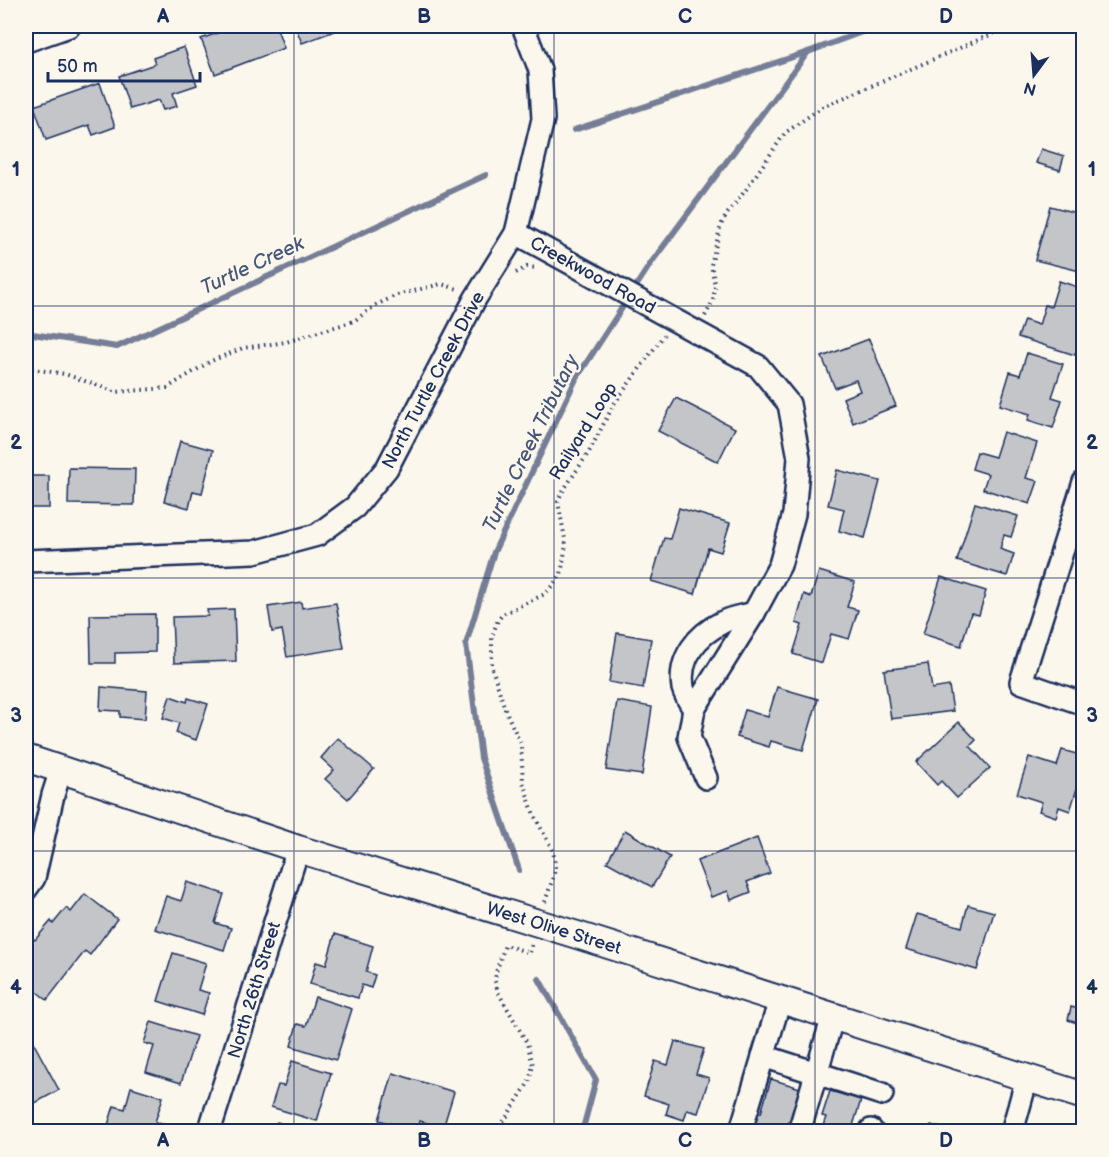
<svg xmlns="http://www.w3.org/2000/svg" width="1109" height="1157" viewBox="0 0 1109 1157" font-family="'Balsamiq Sans',sans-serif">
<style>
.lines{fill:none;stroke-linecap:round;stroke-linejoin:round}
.stream{stroke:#747e96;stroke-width:6}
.building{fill:#c3c5c9;stroke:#1b2f5e;stroke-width:1.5}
.minor-casing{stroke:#1b2f5e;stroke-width:26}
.major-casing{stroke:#1b2f5e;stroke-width:30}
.path{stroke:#1b2f5e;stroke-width:4;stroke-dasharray:1.5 4.5;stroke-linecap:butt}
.minor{stroke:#fbf7ec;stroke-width:21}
.major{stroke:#fbf7ec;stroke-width:26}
.grid{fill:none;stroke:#1b2f5e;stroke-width:1.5;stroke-opacity:0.55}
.labels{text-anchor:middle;stroke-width:5;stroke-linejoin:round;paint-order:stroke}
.street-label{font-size:18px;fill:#1b2f5e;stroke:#fbf7ec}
.water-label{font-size:20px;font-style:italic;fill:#47577a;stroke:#fbf7ec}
.neatline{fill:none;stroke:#1b2f5e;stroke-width:2}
.grid-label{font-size:20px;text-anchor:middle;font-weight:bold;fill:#1b2f5e}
</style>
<rect width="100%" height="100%" fill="#fbf7ec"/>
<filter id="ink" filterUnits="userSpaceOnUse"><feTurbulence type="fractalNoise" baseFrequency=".0167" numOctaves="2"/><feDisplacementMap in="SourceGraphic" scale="12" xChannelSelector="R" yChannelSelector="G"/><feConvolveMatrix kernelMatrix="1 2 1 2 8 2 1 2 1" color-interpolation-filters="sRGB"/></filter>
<g filter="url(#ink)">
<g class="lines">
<g class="stream">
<polyline points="574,130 808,52 878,26"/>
<polyline points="26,333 117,347 486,175"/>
<polyline points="519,870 481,758 466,644 494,552 576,379 651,263 808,52"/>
<polyline points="539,979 596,1080 582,1132"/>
</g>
</g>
<g class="building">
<polygon points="237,26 276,26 284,48 215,74 201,39"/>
<polygon points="295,26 348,26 302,43"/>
<polygon points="184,47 197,85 173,93 177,106 163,110 159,100 130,109 119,76 155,64 153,58"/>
<polygon points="100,83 115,127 93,135 89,125 46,140 34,106"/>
<polygon points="1041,149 1064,156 1060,170 1036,163"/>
<polygon points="1050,206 1084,215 1084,272 1035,260"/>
<polygon points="1059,281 1084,289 1084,327 1075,355 1018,337 1024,320 1039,325 1045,305 1051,307"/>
<polygon points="869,339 896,406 853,423 843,398 860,391 856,380 835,388 822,357"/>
<polygon points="1027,353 1063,364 1052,397 1062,400 1053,428 1028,420 1030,414 1000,405 1010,372 1020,375"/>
<polygon points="676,398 735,428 718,462 658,431"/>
<polygon points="1003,432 1037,443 1026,478 1038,481 1030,504 983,489 988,474 972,469 977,452 995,457"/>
<polygon points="180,441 213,450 202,493 193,491 189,508 164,501"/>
<polygon points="69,468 135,469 134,505 68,504"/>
<polygon points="837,470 880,481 865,538 839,531 844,509 828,505"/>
<rect x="26" y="476" width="23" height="32"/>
<polygon points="975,503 1018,516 1011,537 1004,535 1000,549 1014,554 1007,576 957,561"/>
<polygon points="679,508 730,523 721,552 708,548 695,594 651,581 664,538 670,539"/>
<polygon points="819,571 855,582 847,607 858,610 849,639 831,634 822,663 793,654 802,625 796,623 804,594 811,597"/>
<polygon points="941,577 986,591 979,615 971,613 961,646 923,634"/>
<polygon points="301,602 302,608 336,603 344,648 287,657 282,630 272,632 268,607"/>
<polygon points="234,609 236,661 174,663 172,617 208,616 207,610"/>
<polygon points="155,614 155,652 115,653 115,663 91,663 90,615"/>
<polygon points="617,633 651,639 643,688 609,682"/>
<polygon points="928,664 932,689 949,686 953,711 891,719 884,670"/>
<polygon points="101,687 147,691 145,719 120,717 120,711 100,710"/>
<polygon points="777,687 818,699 803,750 771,741 769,747 737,737 745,710 768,717"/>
<polygon points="170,696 187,702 188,698 208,704 196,740 176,733 179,723 163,718"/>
<polygon points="617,701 652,707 642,775 606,770"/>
<polygon points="959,722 976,740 970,746 990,768 957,798 941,781 937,785 916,762"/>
<polygon points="338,738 374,769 348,799 325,779 334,770 321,758"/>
<polygon points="1062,750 1084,756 1084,766 1070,811 1059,807 1056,817 1039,811 1042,802 1017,794 1029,757 1057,766"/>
<polygon points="625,830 670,857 652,887 607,862"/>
<polygon points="757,838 770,873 747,882 751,892 731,900 728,891 711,897 697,861"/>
<polygon points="187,882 224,894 215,923 231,928 224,950 155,929 166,896 181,901"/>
<polygon points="85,894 117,919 90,955 85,951 47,1000 26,983 26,957 28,954 26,952 26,946 32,938 35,940 51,921 53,924 66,908 71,912"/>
<polygon points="968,905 994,912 977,970 906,949 917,914 962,927"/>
<polygon points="335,934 373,946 366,972 375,975 371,988 362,985 358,998 310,984 316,962 326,965"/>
<polygon points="173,953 206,963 198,990 209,993 202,1015 158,1001"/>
<polygon points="1084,994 1084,1035 1077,1033 1080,1024 1068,1020 1071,1007 1079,1009"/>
<polygon points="315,997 352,1009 336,1060 291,1046 297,1024 306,1026"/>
<polygon points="151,1022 196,1036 181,1083 146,1072 154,1046 144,1043"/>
<polygon points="26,1029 59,1090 26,1108"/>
<polygon points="675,1041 704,1049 696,1074 709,1078 698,1113 687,1110 684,1120 666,1114 669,1104 644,1096 655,1061 668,1065"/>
<polygon points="292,1061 331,1073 317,1121 271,1107 278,1085 284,1086"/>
<polygon points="393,1073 454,1092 443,1128 420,1121 417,1131 379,1120"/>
<polygon points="771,1079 800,1088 786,1132 746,1132 753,1110 761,1113"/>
<polygon points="131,1087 163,1097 155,1122 169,1126 168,1132 117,1132 119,1128 108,1125 114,1106 125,1109"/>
<polygon points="830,1091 861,1100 851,1132 821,1132 826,1117 822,1116"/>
<polygon points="277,1122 307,1132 274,1132"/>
<polygon points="931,1125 953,1132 929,1132"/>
</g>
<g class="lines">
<g class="minor-casing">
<g id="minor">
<polyline points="26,41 69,26"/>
<polyline points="516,233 758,366 789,404 799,458 794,514 780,565 754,613 694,709 689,737 706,778"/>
<polyline points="1084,482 1021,682 1084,704"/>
<polyline points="26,561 254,552 317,535 355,507 387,468 475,299 516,233 543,119 540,70 523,26"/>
<path d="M694 709C690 703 685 695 683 688 678 658 697 635 723 622 732 617 744 616 754 613"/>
<polyline points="26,889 34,878 53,795 61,770"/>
<polyline points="763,1056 882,1094"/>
<polyline points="741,1130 780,1000"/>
<polyline points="209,1132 298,849"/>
<polyline points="799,1132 833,1016"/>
<polyline points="871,1132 871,1130"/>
<polyline points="1012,1132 1027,1078"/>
</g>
</g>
<g class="major-casing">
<polyline id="major" points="26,758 298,849 577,935 1084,1096"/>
</g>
<g class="path">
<polyline points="516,273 527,267 537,268"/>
<polyline points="705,316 713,301 715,286 711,265 721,225 727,214 745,191 785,133 822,107 1011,26"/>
<polyline points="26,368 65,374 116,392 167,388 211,361 243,348 286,342 354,321 376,305 397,295 441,284 458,289"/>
<polyline points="545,902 556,869 555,860 552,849 534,815 523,782 521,745 505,709 492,668 492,636 498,620 503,614 545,594 561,575 566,544 558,502 561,494 589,452 614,404 664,335"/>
<polyline points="497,1132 529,1082 533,1065 527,1043 498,992 495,981 496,972 505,945 530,953 532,943"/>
</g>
<use href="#minor" class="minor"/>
<use href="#major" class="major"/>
</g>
</g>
<path class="grid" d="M294 26V1132M554 26V1132M815 26V1132M26 306H1084M26 578H1084M26 851H1084"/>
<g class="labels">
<g class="street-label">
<text transform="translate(593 275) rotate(29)" y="6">Creekwood Road</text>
<text transform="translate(433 380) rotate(-62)" y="6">North Turtle Creek Drive</text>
<text transform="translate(583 431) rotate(-58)" y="6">Railyard Loop</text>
<text transform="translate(554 928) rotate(17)" y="6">West Olive Street</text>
<text transform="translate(254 990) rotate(-73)" y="6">North 26th Street</text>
</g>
<g class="water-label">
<text transform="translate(252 265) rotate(-25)" y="7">Turtle Creek</text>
<text transform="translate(530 443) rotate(-64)" y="7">Turtle Creek Tributary</text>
</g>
</g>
<rect width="1109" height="1157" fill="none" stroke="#fbf7ec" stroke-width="66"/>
<g transform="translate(1034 75) rotate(196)" stroke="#fbf7ec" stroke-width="4.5" paint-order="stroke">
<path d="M0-4.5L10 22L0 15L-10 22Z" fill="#1b2f5e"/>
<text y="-9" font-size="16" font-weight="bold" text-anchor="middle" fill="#1b2f5e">N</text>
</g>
<path d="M48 72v9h152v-9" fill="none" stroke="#1b2f5e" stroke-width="3"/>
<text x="57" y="72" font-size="18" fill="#1b2f5e" stroke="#fbf7ec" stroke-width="4.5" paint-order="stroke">50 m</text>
<rect x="33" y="33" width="1043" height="1091" class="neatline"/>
<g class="grid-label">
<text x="163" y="23">A</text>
<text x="424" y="23">B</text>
<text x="685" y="23">C</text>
<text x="946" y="23">D</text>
<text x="16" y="176">1</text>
<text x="1092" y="176">1</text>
<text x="16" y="449">2</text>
<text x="1092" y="449">2</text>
<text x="16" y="722">3</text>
<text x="1092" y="722">3</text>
<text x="16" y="994">4</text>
<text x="1092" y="994">4</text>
<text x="163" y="1147">A</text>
<text x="424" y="1147">B</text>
<text x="685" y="1147">C</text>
<text x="946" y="1147">D</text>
</g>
</svg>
